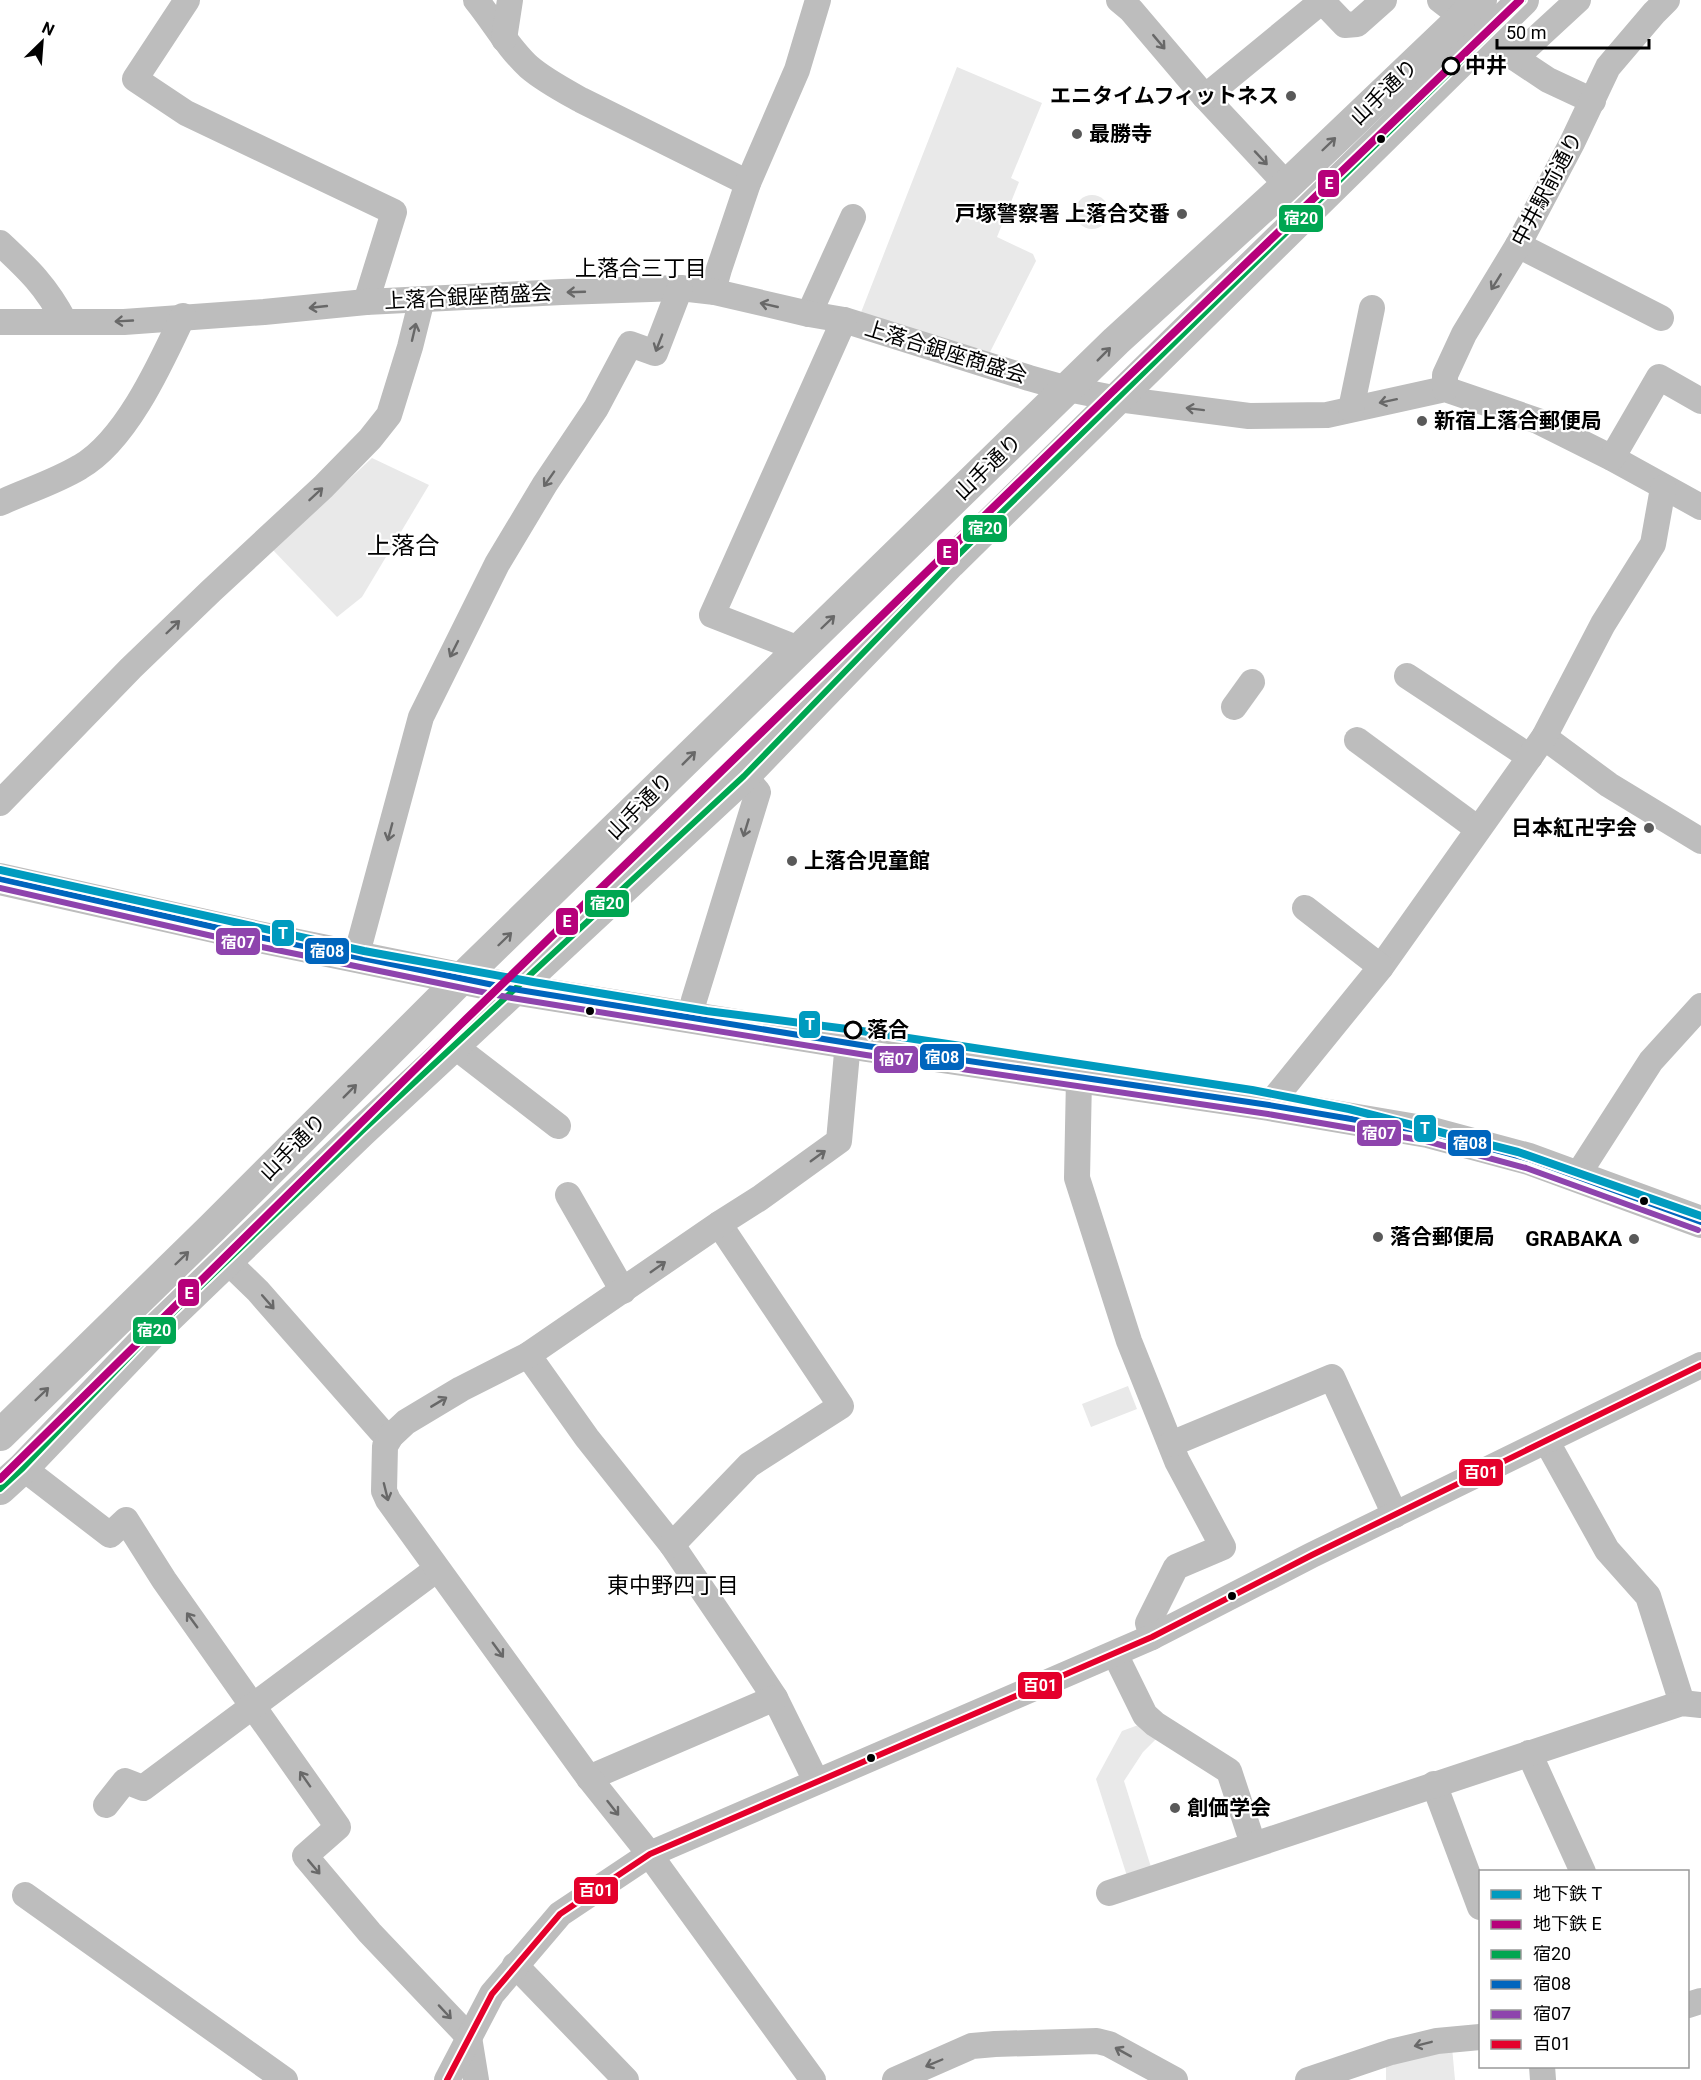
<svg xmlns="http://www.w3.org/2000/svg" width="1701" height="2080" viewBox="0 0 1701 2080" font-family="Roboto,'Noto Sans JP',sans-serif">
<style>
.green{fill:#e9e9e9}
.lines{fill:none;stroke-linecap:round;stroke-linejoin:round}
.minor{stroke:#bdbdbd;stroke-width:26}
.major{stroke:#bdbdbd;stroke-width:32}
.bus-1-casing{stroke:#fff;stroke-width:10}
.bus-2-casing{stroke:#fff;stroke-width:10}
.bus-3-casing{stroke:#fff;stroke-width:10}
.bus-4-casing{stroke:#fff;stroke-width:10}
.bus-1{stroke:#00a651;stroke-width:6}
.bus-2{stroke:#0065bd;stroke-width:6}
.bus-3{stroke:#8e44ad;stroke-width:6}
.bus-4{stroke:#e4002b;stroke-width:6}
.metro-1-casing{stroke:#fff;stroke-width:12}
.metro-2-casing{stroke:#fff;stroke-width:12}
.metro-1{stroke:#009bbf;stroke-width:8}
.metro-2{stroke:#b6007a;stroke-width:8}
.oneway{stroke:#686868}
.stop-dot{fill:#fff;stroke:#000;stroke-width:3}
.poi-dot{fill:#595959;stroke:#fff;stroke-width:2}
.bus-dot{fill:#000;stroke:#fff;stroke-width:2}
.labels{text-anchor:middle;stroke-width:4.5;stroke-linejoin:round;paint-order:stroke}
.stop-label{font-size:21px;font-weight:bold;fill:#000;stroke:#fff;text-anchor:start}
.street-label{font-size:21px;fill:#000;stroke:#fff}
.poi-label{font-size:21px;font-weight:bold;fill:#000;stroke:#fff;text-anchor:start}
.neighbourhood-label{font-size:22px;fill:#000;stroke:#fff}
.quarter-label{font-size:24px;fill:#000;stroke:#fff}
.line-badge{stroke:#fff;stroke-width:2}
.badge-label{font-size:16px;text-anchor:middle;font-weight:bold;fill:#fff}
</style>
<rect width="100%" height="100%" fill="#fff"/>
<g class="green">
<polygon points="957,67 1042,103 1011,178 1019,182 997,237 1033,254 1036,261 988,356 860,315"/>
<circle cx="1092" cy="212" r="17"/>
<polygon points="372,458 429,485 362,597 337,617 273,550"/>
<polygon points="1128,1386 1137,1409 1091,1427 1082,1404"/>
<polygon points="1141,1724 1158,1737 1143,1752 1124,1781 1151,1867 1127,1876 1096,1779 1122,1731"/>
<polygon points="1452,2047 1455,2080 1386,2080 1386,2065"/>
</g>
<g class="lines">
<g class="minor">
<polyline points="187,0 135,79 186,113 394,212 366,302"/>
<path d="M476 0C494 22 508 48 529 67 544 80 563 90 581 100L748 183"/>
<polyline points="1119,0 1131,10 1205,97 1287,185"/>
<polyline points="1440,0 1515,58 1548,80 1593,101"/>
<polyline points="504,39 510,0"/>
<polyline points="1515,58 1578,0"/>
<polyline points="1205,97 1322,1 1345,25 1357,24 1384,0"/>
<path d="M0 243C29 270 46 286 65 322"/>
<polyline points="1518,245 1661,318"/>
<polyline points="715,292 714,287 719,269 748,183 797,70 818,0"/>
<polyline points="809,314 853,217"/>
<polyline points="0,322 124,322 264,312 366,302 562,292 680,288 715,292 809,314 844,320 1029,378 1068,389 1118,399 1249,416 1327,415 1445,389 1538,421 1612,458 1701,507"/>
<polyline points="1445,389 1445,375 1464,334 1518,245 1572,143 1608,67 1654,13 1667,0"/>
<polyline points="1351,409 1372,308"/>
<polyline points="1612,458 1659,377 1701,401"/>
<path d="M0 503C26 491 55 482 80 467 126 441 161 363 183 316"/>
<polyline points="799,649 712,615 844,320"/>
<polyline points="1407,676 1530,757"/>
<polyline points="1234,707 1252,682"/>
<polyline points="1544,737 1609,785 1701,841"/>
<polyline points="1357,740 1478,829"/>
<polyline points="0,803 131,668 211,591 323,487 370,439 389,415 410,347 422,299"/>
<polyline points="356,957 421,717 497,564 545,484 596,408 630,344 655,353 680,288"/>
<polyline points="1381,967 1544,737 1603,624 1653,544 1663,488"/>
<polyline points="690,1019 694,1000 758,792 744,776"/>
<polyline points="453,1045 558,1126"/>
<polyline points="1079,1078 1077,1178 1129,1341 1177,1461 1223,1547 1176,1567 1148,1623 1152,1637"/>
<polyline points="1269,1105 1381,967 1305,908"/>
<polyline points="1577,1176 1651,1061 1701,1006"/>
<polyline points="568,1195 623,1291"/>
<polyline points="227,1261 258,1291 381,1431 391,1436"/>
<polyline points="528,1355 587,1438 672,1545 746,1654 775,1698 816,1781"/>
<polyline points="1547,1442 1607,1550 1648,1596 1682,1703"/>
<polyline points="1171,1444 1332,1377 1395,1515"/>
<polyline points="23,1468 110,1535 126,1520 164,1580 338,1827 305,1856 370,1933 469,2037"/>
<polyline points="672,1545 749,1465 841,1406 719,1224"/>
<polyline points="1115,1654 1145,1715 1155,1724 1229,1771 1253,1844"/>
<polyline points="1529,1753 1583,1872"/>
<polyline points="589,1778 775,1698"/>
<polyline points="1434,1784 1480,1907"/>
<polyline points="106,1805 125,1781 143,1788 437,1569"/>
<polyline points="1109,1893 1682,1703 1701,1705"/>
<polyline points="25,1895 285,2080"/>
<polyline points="515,1965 626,2080"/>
<polyline points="1688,2005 1701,2001"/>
<polyline points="469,2037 476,2080"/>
<polyline points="1542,2066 1543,2080"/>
<polyline points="447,2080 492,1994 560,1914 650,1854 1152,1637 1312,1555 1701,1365"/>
<polyline points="813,2080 644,1847 589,1778 388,1500 384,1491 385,1446 391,1436 406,1422 461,1389 528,1355 719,1224 760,1198 839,1141 848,1042"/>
<polyline points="895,2080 972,2046 995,2044 1097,2041 1109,2044 1175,2080"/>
<polyline points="1308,2080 1391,2052 1437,2041 1480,2037"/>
</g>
<g class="major">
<polyline points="0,879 254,936 513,989 867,1046 1269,1105 1428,1132 1529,1159 1701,1222"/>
<polyline points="0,1435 213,1227 462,978 1116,341 1287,185 1481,0"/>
<polyline points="0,1489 23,1468 151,1334 362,1131 744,776 950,563 1523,0"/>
</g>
<g class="bus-1-casing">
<polyline id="bus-1" points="0,1489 23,1468 151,1334 362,1131 744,776 950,563 1523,0"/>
</g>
<g class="bus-2-casing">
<polyline id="bus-2" points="0,879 254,936 513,989 867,1046 1269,1105 1428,1132 1529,1159 1701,1222"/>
</g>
<g class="bus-3-casing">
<polyline id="bus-3" points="0,888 252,945 512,998 866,1055 1268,1114 1426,1141 1526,1168 1698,1230"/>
</g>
<g class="bus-4-casing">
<polyline id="bus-4" points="447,2080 492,1994 560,1914 650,1854 1152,1637 1312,1555 1701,1365"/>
</g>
<use href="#bus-1" class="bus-1"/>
<use href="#bus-2" class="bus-2"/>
<use href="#bus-3" class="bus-3"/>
<use href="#bus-4" class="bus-4"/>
<g class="metro-1-casing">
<polyline id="metro-1" points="0,870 364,951 533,982 707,1011 855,1030 1252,1090 1349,1109 1518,1152 1701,1216"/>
</g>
<g class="metro-2-casing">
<polyline id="metro-2" points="0,1479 460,1025 1109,395 1520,0"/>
</g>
<use href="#metro-1" class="metro-1"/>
<use href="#metro-2" class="metro-2"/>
</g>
<defs><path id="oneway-shaft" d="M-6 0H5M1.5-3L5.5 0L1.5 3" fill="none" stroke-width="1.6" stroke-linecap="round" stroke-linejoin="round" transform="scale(1.5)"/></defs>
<g class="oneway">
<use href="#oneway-shaft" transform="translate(1159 42) rotate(50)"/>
<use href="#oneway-shaft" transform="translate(1329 144) rotate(-44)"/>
<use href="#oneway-shaft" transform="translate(1261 158) rotate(47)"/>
<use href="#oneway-shaft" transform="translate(1496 282) rotate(122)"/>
<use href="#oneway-shaft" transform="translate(576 292) rotate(178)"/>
<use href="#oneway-shaft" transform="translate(769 305) rotate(-167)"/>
<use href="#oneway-shaft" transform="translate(318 307) rotate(174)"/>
<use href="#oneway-shaft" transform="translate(124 321) rotate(177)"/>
<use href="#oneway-shaft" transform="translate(414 332) rotate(-77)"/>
<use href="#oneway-shaft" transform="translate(659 343) rotate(111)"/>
<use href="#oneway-shaft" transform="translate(1104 354) rotate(-45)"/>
<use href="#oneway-shaft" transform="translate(1388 401) rotate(168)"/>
<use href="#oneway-shaft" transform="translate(1195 409) rotate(-173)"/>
<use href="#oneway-shaft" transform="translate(549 479) rotate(125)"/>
<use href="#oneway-shaft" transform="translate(316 494) rotate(-43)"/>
<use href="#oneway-shaft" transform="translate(828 622) rotate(-44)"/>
<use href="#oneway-shaft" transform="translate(173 627) rotate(-44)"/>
<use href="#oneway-shaft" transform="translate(454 649) rotate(117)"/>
<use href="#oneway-shaft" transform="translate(689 758) rotate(-45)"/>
<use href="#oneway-shaft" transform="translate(746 828) rotate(107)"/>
<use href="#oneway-shaft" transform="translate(390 832) rotate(105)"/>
<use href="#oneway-shaft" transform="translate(505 939) rotate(-44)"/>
<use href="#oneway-shaft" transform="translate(350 1091) rotate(-45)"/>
<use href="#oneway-shaft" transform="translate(818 1156) rotate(-36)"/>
<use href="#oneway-shaft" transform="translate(182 1258) rotate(-44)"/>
<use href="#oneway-shaft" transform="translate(658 1267) rotate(-35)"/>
<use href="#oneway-shaft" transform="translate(268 1302) rotate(49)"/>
<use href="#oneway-shaft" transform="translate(42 1394) rotate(-44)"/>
<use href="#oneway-shaft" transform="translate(439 1402) rotate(-31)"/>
<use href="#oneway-shaft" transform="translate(386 1492) rotate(76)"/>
<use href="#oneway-shaft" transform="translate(192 1620) rotate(-126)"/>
<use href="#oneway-shaft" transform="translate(498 1650) rotate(54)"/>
<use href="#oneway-shaft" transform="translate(305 1779) rotate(-125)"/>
<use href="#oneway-shaft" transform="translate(613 1808) rotate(52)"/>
<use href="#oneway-shaft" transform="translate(314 1867) rotate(50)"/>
<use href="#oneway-shaft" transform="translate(445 2012) rotate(47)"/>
<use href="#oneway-shaft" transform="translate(1423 2044) rotate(166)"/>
<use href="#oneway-shaft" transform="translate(1123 2052) rotate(-151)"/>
<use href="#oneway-shaft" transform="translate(934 2063) rotate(157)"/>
</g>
<g class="stop-dot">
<circle cx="1451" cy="66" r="8"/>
<circle cx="853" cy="1030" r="8"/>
</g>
<g class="poi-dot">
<circle cx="1291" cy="96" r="6"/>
<circle cx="1077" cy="134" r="6"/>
<circle cx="1182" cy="214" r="6"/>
<circle cx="1422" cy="421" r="6"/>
<circle cx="1649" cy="828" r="6"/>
<circle cx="792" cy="861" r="6"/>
<circle cx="1378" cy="1237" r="6"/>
<circle cx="1634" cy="1239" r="6"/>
<circle cx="1175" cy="1808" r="6"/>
</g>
<g class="bus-dot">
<circle cx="1381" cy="139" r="5"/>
<circle cx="590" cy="1011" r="5"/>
<circle cx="1644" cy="1201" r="5"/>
<circle cx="1232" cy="1596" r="5"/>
<circle cx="871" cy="1758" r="5"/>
</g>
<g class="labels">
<g class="stop-label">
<text x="1465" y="73">中井</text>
<text x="867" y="1037">落合</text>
</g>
<g class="street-label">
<text transform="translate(1384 92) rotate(-44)" y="7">山手通り</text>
<text transform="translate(1547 189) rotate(-62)" y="7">中井駅前通り</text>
<text transform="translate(468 297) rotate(-3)" y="7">上落合銀座商盛会</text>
<text transform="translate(946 352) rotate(17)" y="7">上落合銀座商盛会</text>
<text transform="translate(988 467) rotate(-44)" y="7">山手通り</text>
<text transform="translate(640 806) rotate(-45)" y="7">山手通り</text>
<text transform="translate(293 1147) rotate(-45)" y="7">山手通り</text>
</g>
<g class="poi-label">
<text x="1279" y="103" text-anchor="end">エニタイムフィットネス</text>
<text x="1089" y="141">最勝寺</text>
<text x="1170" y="221" text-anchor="end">戸塚警察署 上落合交番</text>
<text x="1434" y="428">新宿上落合郵便局</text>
<text x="1637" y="835" text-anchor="end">日本紅卍字会</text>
<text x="804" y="868">上落合児童館</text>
<text x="1390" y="1244">落合郵便局</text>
<text x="1622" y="1246" text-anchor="end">GRABAKA</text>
<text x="1187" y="1815">創価学会</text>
</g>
<g class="neighbourhood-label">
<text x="641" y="276">上落合三丁目</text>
<text x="673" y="1593">東中野四丁目</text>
</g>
<g class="quarter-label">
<text x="403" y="554">上落合</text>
</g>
</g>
<g class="line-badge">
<rect x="1317" y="169" width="23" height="29" rx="6" fill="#b6007a"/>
<rect x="1278" y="204" width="46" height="29" rx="6" fill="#00a651"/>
<rect x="962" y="514" width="46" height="29" rx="6" fill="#00a651"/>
<rect x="936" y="538" width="23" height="28" rx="6" fill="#b6007a"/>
<rect x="584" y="889" width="46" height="29" rx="6" fill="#00a651"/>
<rect x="555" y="907" width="24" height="29" rx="6" fill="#b6007a"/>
<rect x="271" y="919" width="24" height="28" rx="6" fill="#009bbf"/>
<rect x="215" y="927" width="46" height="29" rx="6" fill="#8e44ad"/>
<rect x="304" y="937" width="46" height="28" rx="6" fill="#0065bd"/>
<rect x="798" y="1010" width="23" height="29" rx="6" fill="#009bbf"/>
<rect x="919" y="1043" width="46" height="28" rx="6" fill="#0065bd"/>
<rect x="873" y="1045" width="46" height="29" rx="6" fill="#8e44ad"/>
<rect x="1413" y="1114" width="24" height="29" rx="6" fill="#009bbf"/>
<rect x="1356" y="1119" width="46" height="28" rx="6" fill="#8e44ad"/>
<rect x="1447" y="1129" width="45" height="28" rx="6" fill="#0065bd"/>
<rect x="177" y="1278" width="23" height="29" rx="6" fill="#b6007a"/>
<rect x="132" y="1316" width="45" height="29" rx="6" fill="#00a651"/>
<rect x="1458" y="1458" width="46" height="29" rx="6" fill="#e4002b"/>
<rect x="1017" y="1671" width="46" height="29" rx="6" fill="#e4002b"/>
<rect x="573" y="1876" width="46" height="29" rx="6" fill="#e4002b"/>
</g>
<g class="badge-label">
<text x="1329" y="189">E</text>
<text x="1301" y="224">宿20</text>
<text x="985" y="534">宿20</text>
<text x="947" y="558">E</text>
<text x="607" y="909">宿20</text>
<text x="567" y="927">E</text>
<text x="283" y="939">T</text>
<text x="238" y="948">宿07</text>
<text x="327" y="957">宿08</text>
<text x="810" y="1030">T</text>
<text x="942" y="1063">宿08</text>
<text x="896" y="1065">宿07</text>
<text x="1425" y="1134">T</text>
<text x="1379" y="1139">宿07</text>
<text x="1470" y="1149">宿08</text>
<text x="189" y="1299">E</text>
<text x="154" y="1336">宿20</text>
<text x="1481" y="1478">百01</text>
<text x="1040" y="1691">百01</text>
<text x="596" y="1896">百01</text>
</g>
<rect x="1479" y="1870" width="210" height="198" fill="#ffffff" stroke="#999999" stroke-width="1.5"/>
<rect x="1491" y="1890" width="30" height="9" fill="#009bbf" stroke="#999999" stroke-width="1.5"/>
<text x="1533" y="1900" font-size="18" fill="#000000">地下鉄 T</text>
<rect x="1491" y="1920" width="30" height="9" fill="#b6007a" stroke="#999999" stroke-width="1.5"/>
<text x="1533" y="1930" font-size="18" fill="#000000">地下鉄 E</text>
<rect x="1491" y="1950" width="30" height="9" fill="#00a651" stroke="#999999" stroke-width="1.5"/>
<text x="1533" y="1960" font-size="18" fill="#000000">宿20</text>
<rect x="1491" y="1980" width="30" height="9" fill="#0065bd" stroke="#999999" stroke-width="1.5"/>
<text x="1533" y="1990" font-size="18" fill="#000000">宿08</text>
<rect x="1491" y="2010" width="30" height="9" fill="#8e44ad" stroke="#999999" stroke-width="1.5"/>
<text x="1533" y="2020" font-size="18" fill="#000000">宿07</text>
<rect x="1491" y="2040" width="30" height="9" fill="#e4002b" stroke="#999999" stroke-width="1.5"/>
<text x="1533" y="2050" font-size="18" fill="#000000">百01</text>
<g transform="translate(42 42) rotate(25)" stroke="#ffffff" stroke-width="4.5" paint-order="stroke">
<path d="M0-4.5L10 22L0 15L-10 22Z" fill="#000000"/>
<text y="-9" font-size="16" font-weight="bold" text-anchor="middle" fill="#000000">N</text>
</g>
<path d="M1497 39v9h152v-9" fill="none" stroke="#000000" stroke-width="3"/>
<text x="1506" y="39" font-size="18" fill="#000000" stroke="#ffffff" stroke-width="4.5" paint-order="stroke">50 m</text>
</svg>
